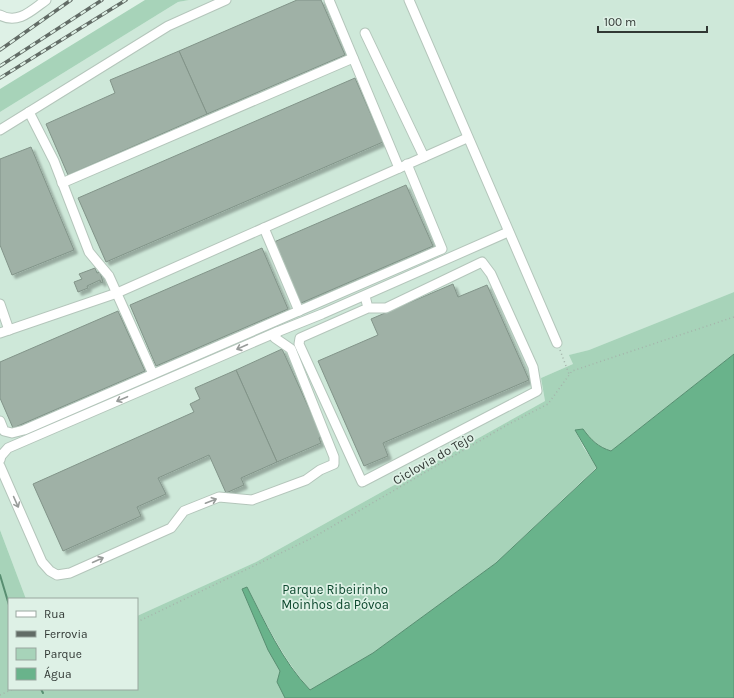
<svg xmlns="http://www.w3.org/2000/svg" width="734" height="698" viewBox="0 0 734 698" font-family="Karla,sans-serif">
<style>
.built{fill:#cee8d9}
.green{fill:#a7d3b9}
.water{fill:#69b38b;stroke:#588e71}
.lines{fill:none;stroke-linecap:round;stroke-linejoin:round}
.stream{stroke:#588e71;stroke-width:2}
.building{fill:#9fb1a6;stroke:#829489;filter:url(#shadow)}
.minor-casing{stroke:#b4c6bb;stroke-width:11}
.path{stroke:#a5b4ab;stroke-width:1.5;stroke-dasharray:1 3;stroke-linecap:butt}
.minor{stroke:#fff;stroke-width:9}
.rail-casing{stroke:#626c66;stroke-width:3.5}
.rail{stroke:#def1e6;stroke-width:2;stroke-dasharray:6;stroke-linecap:butt}
.oneway{stroke:#989c9a}
.labels{text-anchor:middle;stroke-width:3.5;stroke-linejoin:round;paint-order:stroke}
.street-label{font-size:13px;fill:#313834;stroke:#def1e6}
.park-label{font-size:13px;fill:#0d482e;stroke:#def1e6}
</style>
<defs>
<filter id="shadow"><feDropShadow dx="3.5" dy="3.5" stdDeviation="1" flood-color="#0004"/></filter>
</defs>
<rect width="100%" height="100%" fill="#def1e6"/>
<polygon class="built" points="189,0 734,0 734,292 589,350 570,355 573,364 541,378 545,401 256,562 137,616 137,599 26,599 0,530 0,112 178,2"/>
<g class="green">
<polygon points="145,0 189,0 178,2 0,112 0,89"/>
<path d="M734 292V354L611 451C598 447 591 440 583 429L575 430 584 448 597 467 496 563 373 653 310 690C283 659 266 623 247 587L242 589 259 626 301 698H0V530L26 599H9V689H137V616L256 562 545 401 541 378 573 364 569 355 589 350Z"/>
</g>
<path class="water" d="M734 354V698H285L277 682 280 671 268 650 242 589 247 587C265 622 282 661 310 690L373 653 496 563 597 468 575 430 583 429C591 440 598 447 611 451Z"/>
<g class="lines">
<g class="stream">
<polyline points="0,575 9,605"/>
<polyline points="41,689 43,693"/>
</g>
</g>
<g class="building">
<polygon points="297,0 321,0 345,55 207,114 179,51"/>
<polygon points="179,51 207,114 68,175 46,124 115,93 110,80"/>
<polygon points="355,78 383,142 106,262 78,198"/>
<polygon points="31,147 74,250 12,275 0,245 0,159"/>
<polygon points="406,185 433,246 301,303 274,242"/>
<polygon points="262,248 288,309 156,366 130,305"/>
<polygon points="95,268 97,273 100,272 103,282 101,283 100,280 87,286 88,288 78,292 74,282 82,279 79,274"/>
<polygon points="453,284 458,297 487,285 529,380 383,443 388,456 364,466 318,361 378,335 371,319"/>
<polygon points="118,311 145,371 13,428 0,398 0,362"/>
<polygon points="282,349 322,437 319,438 321,443 277,462 236,370"/>
<polygon points="236,370 277,462 241,478 244,485 226,493 209,455 158,478 166,494 137,507 141,516 63,551 33,484 194,412 190,404 200,399 195,388"/>
</g>
<g class="lines">
<g class="minor-casing">
<g id="minor">
<polyline points="329,0 399,168"/>
<polyline points="409,0 557,343"/>
<path d="M0 15C18 25 32 10 46 0"/>
<polyline points="365,33 424,157"/>
<polyline points="29,112 54,161 89,252 109,276 153,374"/>
<polyline points="0,130 168,26 226,0"/>
<polyline points="62,183 353,58"/>
<polyline points="264,228 299,311"/>
<polyline points="365,296 368,308 300,338 299,344 362,482 537,391 533,367 491,274 482,262 386,308 368,308"/>
<polyline points="0,304 9,330"/>
<polyline points="0,333 117,293 467,138"/>
<polyline points="0,421 4,431 12,433 24,430 442,249 407,164"/>
<polyline points="0,460 1,456 8,448 277,332 322,314 508,232"/>
<polyline points="0,466 42,562 50,571 57,575 70,573 171,528 184,511 219,497 252,500 306,480 320,470 334,464 334,457 291,349 275,338 277,332"/>
</g>
</g>
<g class="path">
<polyline points="560,350 569,374"/>
<polyline points="137,622 312,538 507,425 548,404 572,371 734,317"/>
<polyline points="0,695 13,689"/>
</g>
<use href="#minor" class="minor"/>
<g class="rail-casing">
<g id="rail">
<polyline points="0,50 71,0"/>
<polyline points="0,66 102,0"/>
<polyline points="0,78 126,0"/>
</g>
</g>
<use href="#rail" class="rail"/>
</g>
<defs><path id="oneway-shaft" d="M-6 0H5M1.5-3L5.5 0L1.5 3" fill="none" stroke-width="1.6" stroke-linecap="round" stroke-linejoin="round"/></defs>
<g class="oneway">
<use href="#oneway-shaft" transform="translate(242 347) rotate(156)"/>
<use href="#oneway-shaft" transform="translate(122 399) rotate(157)"/>
<use href="#oneway-shaft" transform="translate(211 501) rotate(-21)"/>
<use href="#oneway-shaft" transform="translate(16 502) rotate(66)"/>
<use href="#oneway-shaft" transform="translate(98 560) rotate(-24)"/>
</g>
<g class="labels">
<g class="street-label">
<text transform="translate(433 458) rotate(-30)" y="5">Ciclovia do Tejo</text>
</g>
<g class="park-label">
<text x="335" y="594">Parque Ribeirinho<tspan x="335" dy="15">Moinhos da Póvoa</tspan></text>
</g>
</g>
<rect x="8" y="598" width="130" height="92" fill="#def1e6" stroke="#99a79f"/>
<rect x="16" y="611" width="20" height="6" fill="#ffffff" stroke="#99a79f"/>
<text x="44" y="618" font-size="12" fill="#313834">Rua</text>
<rect x="16" y="631" width="20" height="6" fill="#626c66" stroke="#99a79f"/>
<text x="44" y="638" font-size="12" fill="#313834">Ferrovia</text>
<rect x="16" y="648" width="20" height="12" fill="#a7d3b9" stroke="#99a79f"/>
<text x="44" y="658" font-size="12" fill="#313834">Parque</text>
<rect x="16" y="668" width="20" height="12" fill="#69b38b" stroke="#99a79f"/>
<text x="44" y="678" font-size="12" fill="#313834">Água</text>
<path d="M598 26v6h109v-6" fill="none" stroke="#313834" stroke-width="2"/>
<text x="604" y="26" font-size="12" fill="#313834" stroke="#def1e6" stroke-width="3" paint-order="stroke">100 m</text>
</svg>
